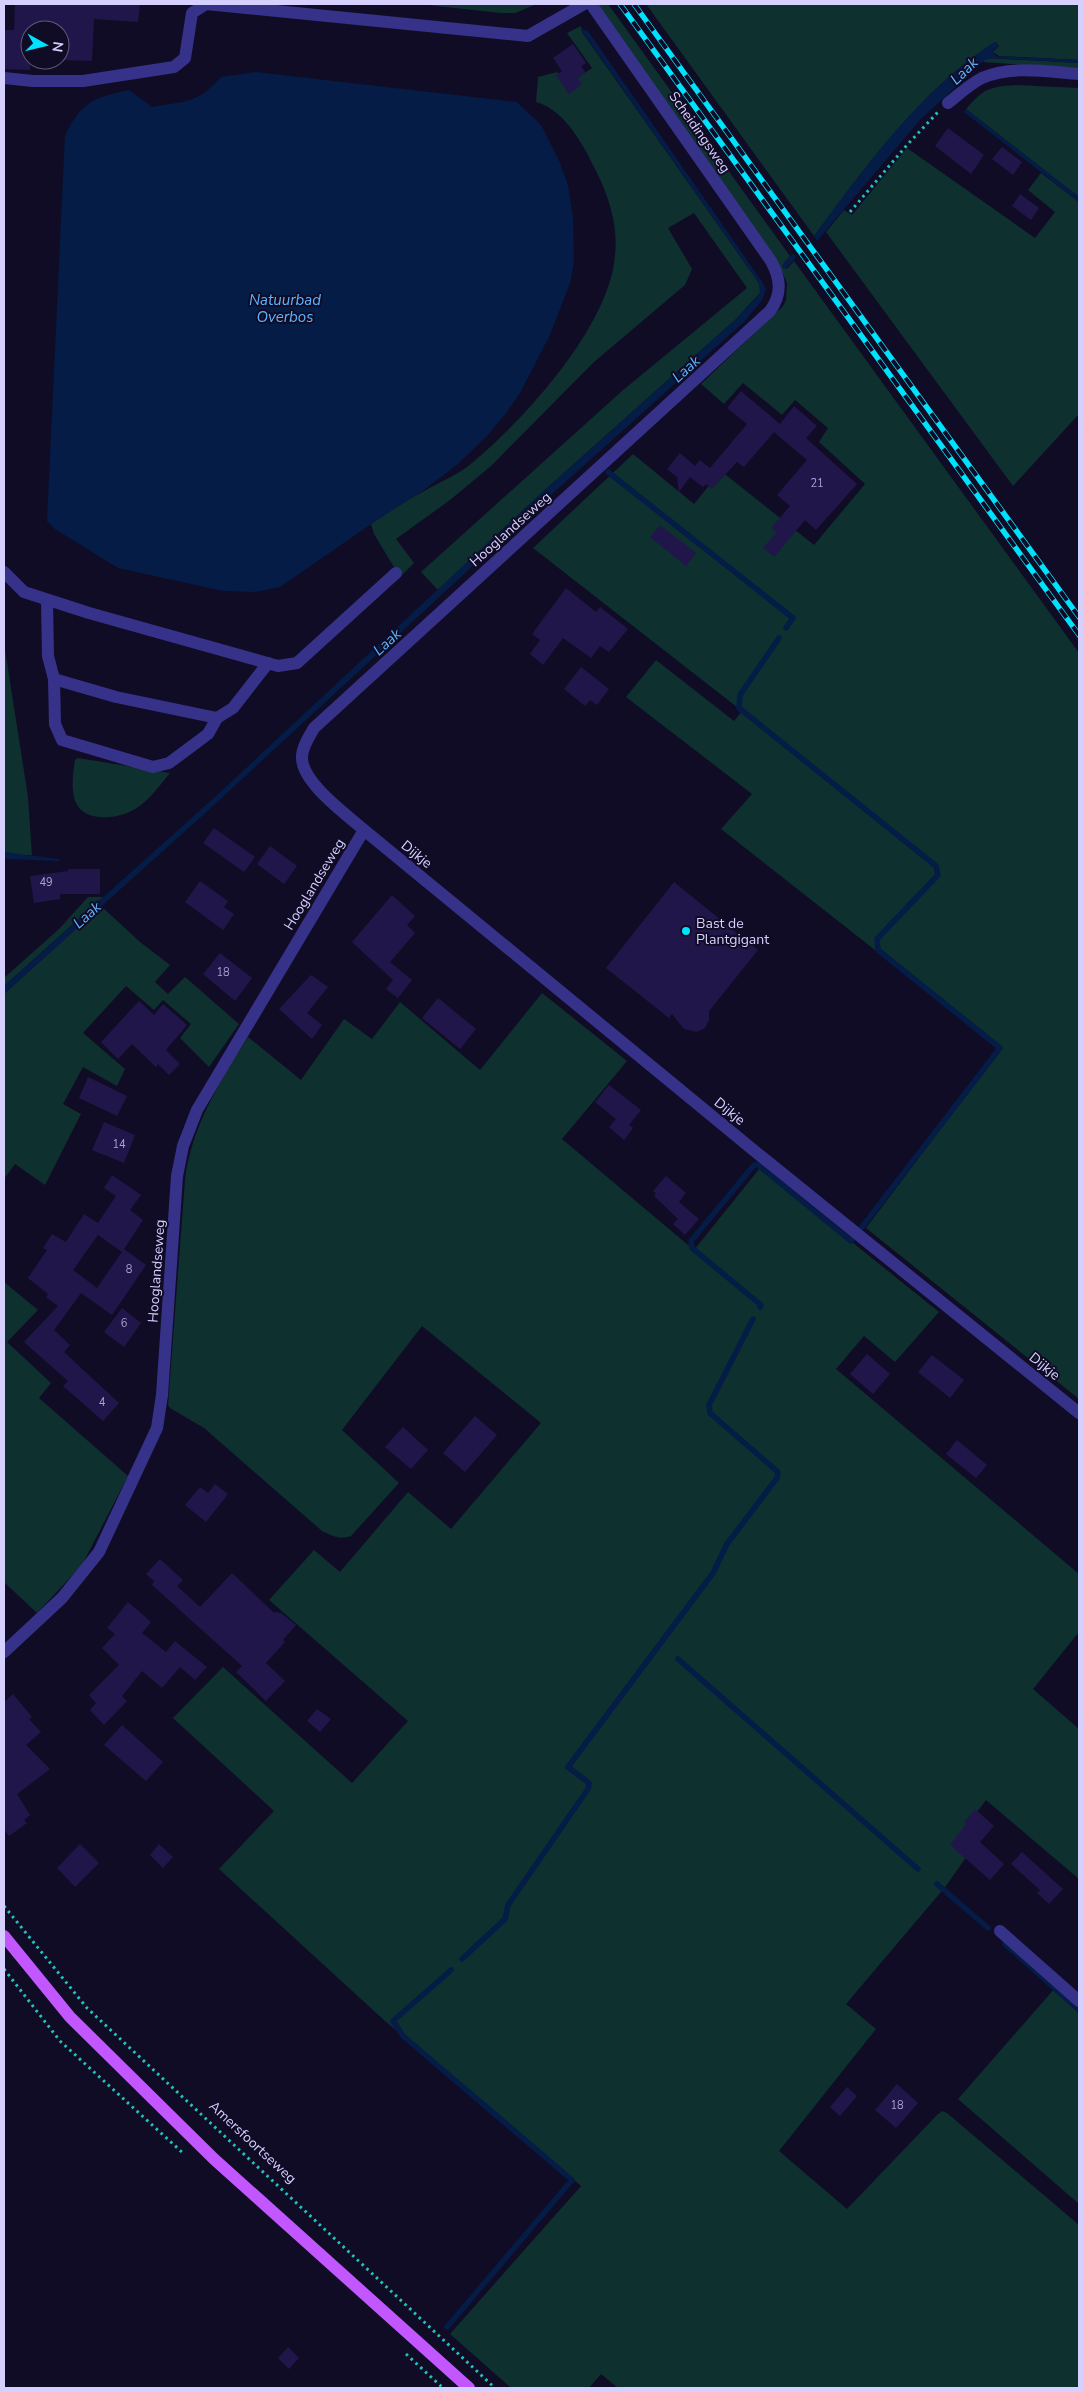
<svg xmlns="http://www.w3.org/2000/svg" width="1083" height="2392" viewBox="0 0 1083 2392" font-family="'Nunito Sans',sans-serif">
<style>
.green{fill:#0e302f}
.water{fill:#041c46}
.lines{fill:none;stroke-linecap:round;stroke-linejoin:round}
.stream{stroke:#041c46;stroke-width:5.5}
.building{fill:#211649;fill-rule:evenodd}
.path{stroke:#21c3ba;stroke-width:3;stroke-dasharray:2.5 4;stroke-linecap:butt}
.minor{stroke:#36328a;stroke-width:12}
.major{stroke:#c257ff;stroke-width:12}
.rail-casing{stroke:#00e1fb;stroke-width:5.5}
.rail{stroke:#100c26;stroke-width:4;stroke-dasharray:11;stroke-linecap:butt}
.poi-dot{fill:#00e1fb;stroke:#100c26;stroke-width:2}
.labels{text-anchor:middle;stroke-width:4;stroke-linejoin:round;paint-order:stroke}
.number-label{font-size:11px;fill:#a9a2d2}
.street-label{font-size:14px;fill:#d6d0ff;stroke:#100c26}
.poi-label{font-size:14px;fill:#d6d0ff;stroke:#100c26;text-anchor:start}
.water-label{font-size:15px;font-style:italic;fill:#5eb4ff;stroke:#100c26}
</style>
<rect width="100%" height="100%" fill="#100c26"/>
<g class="green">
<polygon points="419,4 537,4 515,13 500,13"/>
<polygon points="598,4 608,4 790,256 784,263 787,269 794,261 1079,653 1079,1399 866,1228 1001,1049 721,829 752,794 626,697 656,660 734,721 742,711 533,548 633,454 694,504 721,471 814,545 865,484 819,442 828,428 795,400 782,415 743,383 724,404 701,384 783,306 786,300 787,283 780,267"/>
<path d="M646 4H1079V60L999 56 993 52 999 46 995 42C918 91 870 166 814 236Z"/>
<path d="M581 26 582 32 759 283 761 292 736 319 537 497 438 590 421 572 622 391 747 288 694 213 668 228 692 269 685 285 594 362 491 466 450 500 396 539 414 563 400 577 374 534 371 524C388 512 407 500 426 490 441 481 458 475 472 463 524 420 610 326 615 255 618 227 610 200 598 175 585 148 566 110 536 102L538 77 557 72 567 85 592 68 567 33Z"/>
<polygon points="987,58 1079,63 1079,69 983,62"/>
<path d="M1015 85 1079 88V197L966 109C983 89 989 87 1015 85Z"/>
<polygon points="907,148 1035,238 1055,212 1028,190 1041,173 1079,202 1079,414 1013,486 826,232 844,210 852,215"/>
<polygon points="4,643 28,797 32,855 4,856"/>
<path d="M78 758 170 773C160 785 149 801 135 809 125 815 112 818 101 817 68 815 71 786 75 760Z"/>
<polygon points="88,897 103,897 4,986 4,978 59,929"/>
<polygon points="101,906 140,942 170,965 155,982 168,994 185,977 239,1024 209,1067 180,1038 191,1024 163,1000 154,1010 126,986 83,1033 125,1069 117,1086 83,1067 63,1104 81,1114 45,1185 15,1164 4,1179 4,994"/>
<path d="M542 993 627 1061 562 1139 694 1250 760 1168 939 1312 895 1362 864 1336 836 1369 1079 1574V1632L1033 1689 1079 1729V1879L986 1800 954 1843 967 1856 946 1886 846 2004 876 2029 779 2151 847 2209 937 2115 942 2111 947 2113 1079 2225V2388H618L601 2374 589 2388H511L450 2334 581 2186 385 2021 219 1869 274 1811 173 1718 223 1667 352 1783 408 1721 269 1600 314 1550 340 1572 408 1492 451 1529 541 1423 422 1326 342 1430 399 1483 351 1536C340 1540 332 1536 322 1531L204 1428 170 1408 168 1405 185 1180C191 1127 220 1082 248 1037L301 1080 344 1019 372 1039 400 1002 480 1070Z"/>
<polygon points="4,1282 38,1310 7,1342 51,1383 39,1398 128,1476 82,1565 37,1613 4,1582"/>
<polygon points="1055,1988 1079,2009 1079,2204 958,2099"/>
</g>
<g class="water">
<polygon points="583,29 588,31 763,283 766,290 762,300 745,321 513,529 202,816 4,994 4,986 216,796 537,497 736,319 760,294 759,283 582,31"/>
<path d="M995 42 999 45 993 52 996 56 1079 60V63L994 58 985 60 921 119 817 241 814 236 822 225C872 157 924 88 995 42Z"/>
<path d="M256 72 517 102 541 125 560 163 568 185 573 217 574 262 570 283 550 335 520 393 506 413 488 435 458 464 424 490 380 518 280 587 255 592 223 591 118 568 55 529 47 521 65 135C83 101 92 98 129 90L152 107C186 101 197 104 221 77Z"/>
<polygon points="966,109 1079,197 1079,202 964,112"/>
<polygon points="4,852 59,859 60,861 4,859"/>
</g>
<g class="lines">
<g class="stream">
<polyline points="785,266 793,257"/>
<polyline points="608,472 793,618 786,628"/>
<polyline points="779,638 740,695 739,708 936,866 938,875 877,939 878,950 1000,1048 862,1227"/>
<polyline points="760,1307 761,1305 692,1248 691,1241 754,1165 758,1165 851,1241 852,1240"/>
<polyline points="678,1659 918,1869"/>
<polyline points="937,1884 988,1928"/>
<polyline points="1005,1944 1079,2010"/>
<polyline points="462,1959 505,1919 508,1905 588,1789 589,1783 568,1767 713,1573 727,1544 777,1478 778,1472 710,1413 709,1405 753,1319"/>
<polyline points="447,2327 572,2180 403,2036 393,2021 451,1970"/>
</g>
</g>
<g class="building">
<polygon points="15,4 140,4 138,22 94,19 92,61 60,60 60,30 30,30 30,70 4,69 4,30 14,30"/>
<polygon points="573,44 586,63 581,66 586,73 577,78 582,84 569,95 556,75 562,71 553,58"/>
<polygon points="948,128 984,155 971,174 935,146"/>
<polygon points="1002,147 1022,162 1013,175 992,159"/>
<polygon points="1020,194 1039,208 1031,220 1012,206"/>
<polygon points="741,391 780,424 794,406 817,426 806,438 857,484 816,530 805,520 774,557 763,548 777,532 771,528 790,506 777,495 807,460 774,432 744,467 737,462 712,489 706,484 703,487 690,477 679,492 677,477 667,469 680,453 695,466 700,460 710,468 747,424 727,408"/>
<polygon points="660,525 696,553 686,566 650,537"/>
<polygon points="566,588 596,612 600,607 628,629 609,652 600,646 591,658 563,638 543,665 530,654 540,640 532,634"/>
<polygon points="581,667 609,689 597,705 590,700 585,706 564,689"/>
<polygon points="214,828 255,857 244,872 203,843"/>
<polygon points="270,846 297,866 284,884 257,864"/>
<polygon points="68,869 100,869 100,894 60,894 60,899 34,903 30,876 68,871"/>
<polygon points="200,881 228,901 224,907 234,914 223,930 185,902"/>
<polygon points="674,882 758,950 709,1011 709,1020 705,1028 697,1032 684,1029 672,1014 669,1018 606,968"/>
<polygon points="392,895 415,916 407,925 415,933 390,962 412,980 398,998 386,989 393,980 352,942"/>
<polygon points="220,953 252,978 235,1001 203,974"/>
<polygon points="311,975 328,987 307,1013 322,1025 312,1039 279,1009"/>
<polygon points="438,998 476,1029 460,1049 422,1018"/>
<polygon points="139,1001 154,1015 163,1004 187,1025 166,1050 180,1064 169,1075 158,1064 156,1067 132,1044 118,1059 101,1042"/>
<polygon points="88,1077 127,1096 117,1116 79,1098"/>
<polygon points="609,1085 641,1110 629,1125 633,1128 624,1140 609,1127 616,1119 595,1102"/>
<polygon points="104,1122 135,1135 124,1163 92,1150"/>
<path d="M112 1175 141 1195 130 1210 143 1220 124 1249 146 1265 112 1315 81 1293 54 1330 70 1345 64 1352 119 1403 103 1421 63 1386 68 1381 24 1342 58 1306 46 1297 48 1294 28 1278 47 1250 43 1248 52 1234 66 1242 84 1214 98 1223 116 1196 104 1188ZM98 1235 122 1252 97 1288 73 1270Z"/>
<polygon points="666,1176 686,1193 679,1202 699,1219 685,1235 673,1224 678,1219 654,1196 656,1193 653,1191"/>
<polygon points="122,1308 141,1323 124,1347 104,1332"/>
<polygon points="867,1354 890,1374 873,1394 850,1374"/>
<polygon points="932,1355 964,1380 950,1398 918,1372"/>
<polygon points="475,1416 497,1435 465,1472 443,1453"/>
<polygon points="403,1427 428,1450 411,1469 385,1447"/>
<polygon points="957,1440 987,1465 976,1478 946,1454"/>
<polygon points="215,1484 228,1494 206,1522 185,1505 200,1487 208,1493"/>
<polygon points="160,1559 183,1580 177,1586 200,1607 232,1573 273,1612 281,1613 296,1625 283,1640 285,1642 266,1663 285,1681 266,1701 236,1672 242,1666 152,1585 154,1581 146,1574"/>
<polygon points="128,1602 151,1622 142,1633 166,1652 175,1641 207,1667 195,1680 180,1667 162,1688 142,1671 122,1696 127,1701 104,1725 90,1710 96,1703 89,1695 119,1665 102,1648 115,1634 107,1628"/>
<polygon points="13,1694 32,1717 29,1719 41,1732 26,1745 50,1769 17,1794 30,1815 24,1820 27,1823 9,1836 4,1829 4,1702"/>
<polygon points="317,1709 331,1719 320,1732 307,1721"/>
<polygon points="122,1725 163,1762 146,1781 104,1745"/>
<polygon points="975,1809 994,1826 980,1842 1004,1864 990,1880 950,1845 966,1824 964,1822"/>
<polygon points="80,1844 99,1863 75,1887 57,1868"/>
<polygon points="159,1844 173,1857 163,1868 150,1855"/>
<polygon points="1022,1852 1063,1889 1049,1904 1037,1893 1040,1890 1011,1864"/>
<polygon points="897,2084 918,2103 896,2128 875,2110"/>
<polygon points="847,2087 857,2096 840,2116 830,2107"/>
<polygon points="288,2347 299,2358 289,2369 278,2358"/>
</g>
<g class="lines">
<g class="path">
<polyline points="850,212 907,145 938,112"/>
<polyline points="4,1906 87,2008 495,2388"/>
<polyline points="4,1969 60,2041 184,2154"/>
<polyline points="406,2354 443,2388"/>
</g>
<g class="minor">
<path d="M591 4 771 261C781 279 782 294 770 311L314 728C309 737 302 747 302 757 301 782 346 814 364 830L762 1157 1079 1413"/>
<polyline points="4,78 33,81 83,81 174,67 185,58 192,13 206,4 528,36 584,4"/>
<path d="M948 103C958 95 970 84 982 78 1011 65 1049 72 1079 74"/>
<polyline points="4,572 24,592 89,613 278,666 297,663 396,573"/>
<polyline points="47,600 48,656 54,679 116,697 217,718 233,708 268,663"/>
<polyline points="54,679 55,724 62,740 153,767 169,763 208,734 217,718"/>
<polyline points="4,1652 62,1598 99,1552 157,1428 162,1395 177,1176 183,1146 197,1110 364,830"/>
<polyline points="1000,1931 1079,2001"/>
</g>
<polyline class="major" points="4,1936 70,2017 214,2159 469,2388"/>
<g class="rail-casing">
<g id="rail">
<polyline points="620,4 1079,635"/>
<polyline points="634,4 1079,617"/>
</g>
</g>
<use href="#rail" class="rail"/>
</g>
<circle class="poi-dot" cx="686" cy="931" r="5"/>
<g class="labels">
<g class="number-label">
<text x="817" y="487">21</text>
<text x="46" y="886">49</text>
<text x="223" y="976">18</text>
<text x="119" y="1148">14</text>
<text x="129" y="1273">8</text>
<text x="124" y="1327">6</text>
<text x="102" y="1406">4</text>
<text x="897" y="2109">18</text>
</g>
<g class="street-label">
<text transform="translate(700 132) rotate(55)" y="5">Scheidingsweg</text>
<text transform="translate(510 529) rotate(-42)" y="5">Hooglandseweg</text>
<text transform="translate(417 854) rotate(39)" y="5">Dijkje</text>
<text transform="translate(314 884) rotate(-59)" y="5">Hooglandseweg</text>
<text transform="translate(730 1111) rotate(39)" y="5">Dijkje</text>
<text transform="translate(156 1271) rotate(-86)" y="5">Hooglandseweg</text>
<text transform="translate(1045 1366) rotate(39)" y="5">Dijkje</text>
<text transform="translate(253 2142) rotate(43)" y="5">Amersfoortseweg</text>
</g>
<g class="poi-label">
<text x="696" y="928">Bast de<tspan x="696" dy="16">Plantgigant</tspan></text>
</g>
<g class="water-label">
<text transform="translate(964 71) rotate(-44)" y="5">Laak</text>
<text x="285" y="305">Natuurbad<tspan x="285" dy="17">Overbos</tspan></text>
<text transform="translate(686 369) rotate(-42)" y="5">Laak</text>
<text transform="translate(387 642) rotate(-42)" y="5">Laak</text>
<text transform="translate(87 915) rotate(-42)" y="5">Laak</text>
</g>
</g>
<rect width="1083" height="2392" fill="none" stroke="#d6d0ff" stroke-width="10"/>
<g transform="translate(45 45) rotate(98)"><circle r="24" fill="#100c26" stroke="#5f5a7d"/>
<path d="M0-4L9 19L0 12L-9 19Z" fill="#00e1fb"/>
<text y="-8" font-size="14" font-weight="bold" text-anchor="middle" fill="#d6d0ff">N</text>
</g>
</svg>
